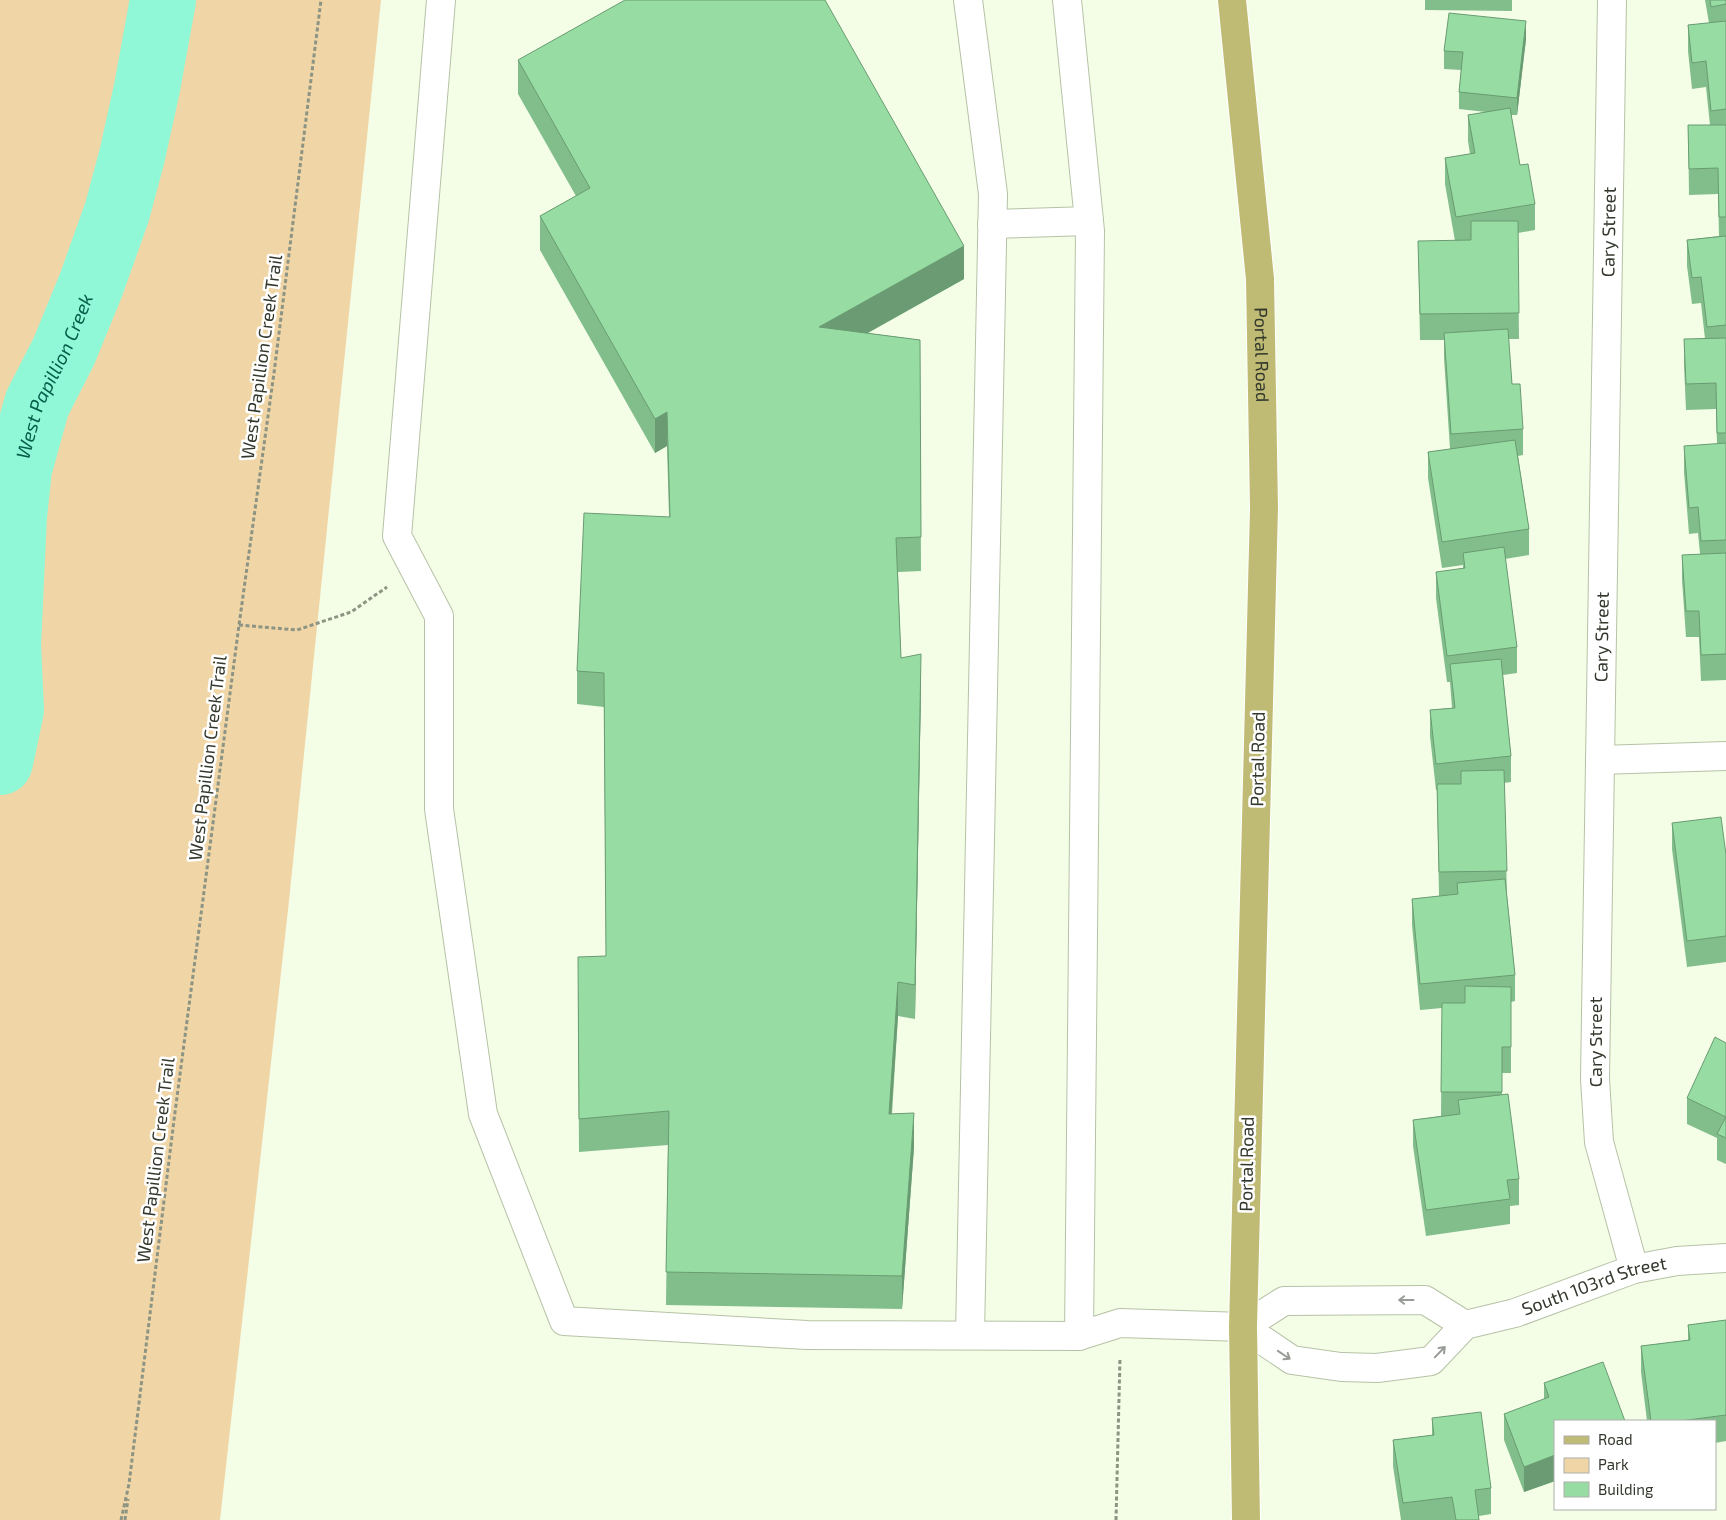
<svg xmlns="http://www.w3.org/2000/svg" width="1726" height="1520" viewBox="0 0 1726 1520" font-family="'Exo 2',sans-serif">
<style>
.green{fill:#f0d6a7}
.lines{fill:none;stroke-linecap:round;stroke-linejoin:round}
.river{stroke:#91f8d7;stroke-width:66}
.minor-casing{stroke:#b6c2a7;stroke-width:30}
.major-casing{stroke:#fff;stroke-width:30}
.path{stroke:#8d9483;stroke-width:3;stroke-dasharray:4 2.5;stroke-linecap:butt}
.minor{stroke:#fff;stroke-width:28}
.major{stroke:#c0bb74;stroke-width:28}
.wall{fill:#82be8c}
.shaded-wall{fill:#6a9b72}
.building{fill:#97dda3;stroke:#6a9b72}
.oneway{stroke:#999c96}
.labels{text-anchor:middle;stroke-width:5;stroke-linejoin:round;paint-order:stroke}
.street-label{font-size:18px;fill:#33382d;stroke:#fff}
.water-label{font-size:19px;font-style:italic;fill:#055e4a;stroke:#fff}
</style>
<rect width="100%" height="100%" fill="#f4fee7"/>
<polygon class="green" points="0,0 381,0 289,901 220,1520 0,1520"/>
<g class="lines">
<path class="river" id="s1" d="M0 762 11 710 8 645 14 516 19 469 37 404 64 351 91 285 117 212 132 156 147 88 163 0"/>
<g class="minor-casing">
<g id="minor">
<polyline points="441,0 397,536 439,616 439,809 483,1114 564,1321 807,1335 1079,1336 1120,1323 1243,1327"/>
<polyline points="968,0 993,194 970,1335"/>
<polyline points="1067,0 1090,231 1079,1336"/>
<polyline points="1612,0 1595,1079 1599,1142 1634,1269"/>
<polyline points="992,224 1089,221"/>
<polyline points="1600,760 1726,756"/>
<path id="s2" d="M1243 1327 1292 1360 1341 1367 1377 1368 1431 1361 1465 1325 1515 1313 1634 1269 1677 1261 1726 1258"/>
<polyline points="1243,1327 1284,1301 1425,1300 1465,1325"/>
</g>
</g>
<g class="major-casing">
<g id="major">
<path id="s3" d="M1232 0 1260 279 1264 508 1243 1327 1246 1520"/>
</g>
</g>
<g class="path">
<polyline points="239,625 297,630 351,612 387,587"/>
<polyline points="121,1520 129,1484 174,1120 239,625 274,373 321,0"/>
<polyline points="125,1520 128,1499"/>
<polyline points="1116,1520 1120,1358"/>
</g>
<use href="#minor" class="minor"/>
<use href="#major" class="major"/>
</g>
<g class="wall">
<polygon points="1425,0 1512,0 1512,11 1425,10"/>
<polygon points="1705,0 1726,0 1726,680 1701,681 1699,637 1686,637 1682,580 1682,555 1700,554 1698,533 1689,534 1684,472 1684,446 1717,444 1716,409 1686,410 1684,365 1684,339 1705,339 1701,303 1692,304 1687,266 1687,240 1719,236 1718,194 1689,195 1688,125 1710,125 1706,87 1692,89 1688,51 1688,25 1709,23"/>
<polygon points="1526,39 1517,115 1511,115 1520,165 1535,204 1535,230 1518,233 1519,339 1508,339 1512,384 1523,429 1523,455 1518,456 1529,529 1529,555 1505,559 1517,647 1517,673 1503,675 1511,756 1511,782 1504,783 1507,895 1515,975 1515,1001 1511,1002 1511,1073 1502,1073 1502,1094 1519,1179 1519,1205 1510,1206 1510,1224 1426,1236 1413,1146 1413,1120 1441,1116 1442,1008 1420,1010 1412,925 1412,899 1439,896 1437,790 1436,790 1430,736 1430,710 1452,708 1450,682 1447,682 1436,598 1436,572 1463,569 1463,565 1442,568 1428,478 1428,452 1450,449 1444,358 1444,340 1420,340 1418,241 1455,241 1445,184 1445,158 1470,154 1468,141 1468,115 1486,112 1459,109 1459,92 1461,70 1444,69 1444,51"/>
<polygon points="518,60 964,279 868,333 920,340 921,571 898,572 901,658 921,687 915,1019 898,1016 892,1114 914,1147 902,1309 666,1305 668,1145 579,1152 578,991 606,957 604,707 577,704 577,671 669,517 667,446 655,453 540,250 540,216 576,196 518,94"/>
<polygon points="1672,823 1726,855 1726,962 1687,967 1672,849"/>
<polygon points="1726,1043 1726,1164 1717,1160 1717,1138 1687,1124 1687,1098"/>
<polygon points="1726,1320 1726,1441 1715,1443 1715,1421 1647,1421 1641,1372 1641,1346 1688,1340 1688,1325"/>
<polygon points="1603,1362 1555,1421 1555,1481 1524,1492 1504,1440 1504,1414 1544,1399 1544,1383"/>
<polygon points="1432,1418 1491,1488 1491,1514 1479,1516 1479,1520 1401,1520 1393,1466 1393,1440 1432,1435"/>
</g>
<g class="shaded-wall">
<polygon points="1526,21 1526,39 1517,115 1517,98"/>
<polygon points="964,246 964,279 819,360 819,327"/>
<polygon points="667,412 667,446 655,453 655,419"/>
<polygon points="921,654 921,687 915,1019 915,985"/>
<polygon points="898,982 898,1016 889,1147 889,1114"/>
<polygon points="914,1113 914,1147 902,1309 902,1276"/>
<polygon points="1555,1455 1555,1481 1524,1492 1524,1467"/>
</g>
<g class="building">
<polygon points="625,0 825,0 964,246 819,327 920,340 921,537 896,538 901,658 921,654 915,985 898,982 889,1114 914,1113 902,1276 666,1272 669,1111 579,1119 578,957 606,956 604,673 577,671 584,513 670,517 667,412 655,419 540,216 590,188 518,60"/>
<polygon points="1710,0 1726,0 1726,4 1711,7"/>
<polygon points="1449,13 1526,21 1517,98 1459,92 1463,52 1444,51"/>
<polygon points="1726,21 1726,109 1711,111 1706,61 1692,63 1688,25"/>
<polygon points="1510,108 1520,165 1528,164 1535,204 1456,217 1445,158 1475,153 1468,115"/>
<polygon points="1688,125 1726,125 1726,217 1719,217 1718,168 1689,169"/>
<polygon points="1471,221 1518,221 1519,313 1420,314 1418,241 1471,240"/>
<polygon points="1726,236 1726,325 1707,327 1701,277 1692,278 1687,240"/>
<polygon points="1508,329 1512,384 1520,384 1523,429 1451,434 1444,333"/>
<polygon points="1726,338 1726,433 1717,433 1716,383 1686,384 1684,339"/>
<polygon points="1515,440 1529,529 1442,542 1428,452"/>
<polygon points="1726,443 1726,540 1701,541 1698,507 1689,508 1684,446"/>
<polygon points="1504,547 1517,647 1447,656 1436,572 1465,568 1463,553"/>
<polygon points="1726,553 1726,654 1701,655 1699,611 1686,611 1682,555"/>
<polygon points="1501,659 1511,756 1436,764 1430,710 1455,708 1450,664"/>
<polygon points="1504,770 1507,871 1439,872 1437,784 1461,784 1461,771"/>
<polygon points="1721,817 1726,855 1726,936 1687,941 1672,823"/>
<polygon points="1505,879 1515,975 1420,984 1412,899 1458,894 1457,883"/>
<polygon points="1465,986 1511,987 1511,1047 1502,1047 1502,1092 1441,1092 1442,1003 1465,1003"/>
<polygon points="1715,1037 1726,1043 1726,1138 1717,1134 1726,1117 1687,1098"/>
<polygon points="1508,1094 1519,1179 1507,1180 1510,1199 1426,1210 1413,1120 1460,1114 1458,1100"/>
<polygon points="1726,1320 1726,1415 1680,1421 1651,1421 1641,1346 1690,1340 1688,1325"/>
<polygon points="1603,1362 1625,1421 1555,1421 1555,1455 1524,1467 1504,1414 1549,1397 1544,1383"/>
<polygon points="1481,1412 1491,1488 1475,1490 1479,1520 1456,1520 1452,1497 1403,1503 1393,1440 1434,1435 1432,1418"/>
</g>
<defs><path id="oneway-shaft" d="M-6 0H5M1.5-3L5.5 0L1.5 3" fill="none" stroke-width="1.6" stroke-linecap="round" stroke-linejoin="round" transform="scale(1.25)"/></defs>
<g class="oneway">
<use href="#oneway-shaft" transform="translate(1406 1300) rotate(180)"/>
<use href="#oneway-shaft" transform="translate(1440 1352) rotate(-46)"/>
<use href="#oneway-shaft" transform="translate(1284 1355) rotate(34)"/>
</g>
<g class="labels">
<g class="street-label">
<text transform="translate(1609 232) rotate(-89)" y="6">Cary Street</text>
<text dy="6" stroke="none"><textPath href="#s3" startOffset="356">Portal Road</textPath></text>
<text transform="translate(262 357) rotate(-82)" y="6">West Papillion Creek Trail</text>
<text transform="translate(1602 637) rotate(-89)" y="6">Cary Street</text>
<text transform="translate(208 758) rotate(-83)" y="6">West Papillion Creek Trail</text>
<text transform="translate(1258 759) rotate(-89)" y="6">Portal Road</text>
<text transform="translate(1596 1042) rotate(-90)" y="6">Cary Street</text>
<text transform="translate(156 1160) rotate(-83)" y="6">West Papillion Creek Trail</text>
<text transform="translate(1247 1164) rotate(-89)" y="6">Portal Road</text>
<text dy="6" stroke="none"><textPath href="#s2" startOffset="384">South 103rd Street</textPath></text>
</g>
<g class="water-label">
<text dy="7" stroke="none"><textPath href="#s1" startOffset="394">West Papillion Creek</textPath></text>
</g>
</g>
<rect x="1554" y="1420" width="162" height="90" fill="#ffffff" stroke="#adafab"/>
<rect x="1564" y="1436" width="25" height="8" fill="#c0bb74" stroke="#adafab"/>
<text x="1598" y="1445" font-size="15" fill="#33382d">Road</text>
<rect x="1564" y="1458" width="25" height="15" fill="#f0d6a7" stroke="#adafab"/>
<text x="1598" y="1470" font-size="15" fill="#33382d">Park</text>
<rect x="1564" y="1482" width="25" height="15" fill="#97dda3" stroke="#adafab"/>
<text x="1598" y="1495" font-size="15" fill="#33382d">Building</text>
</svg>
